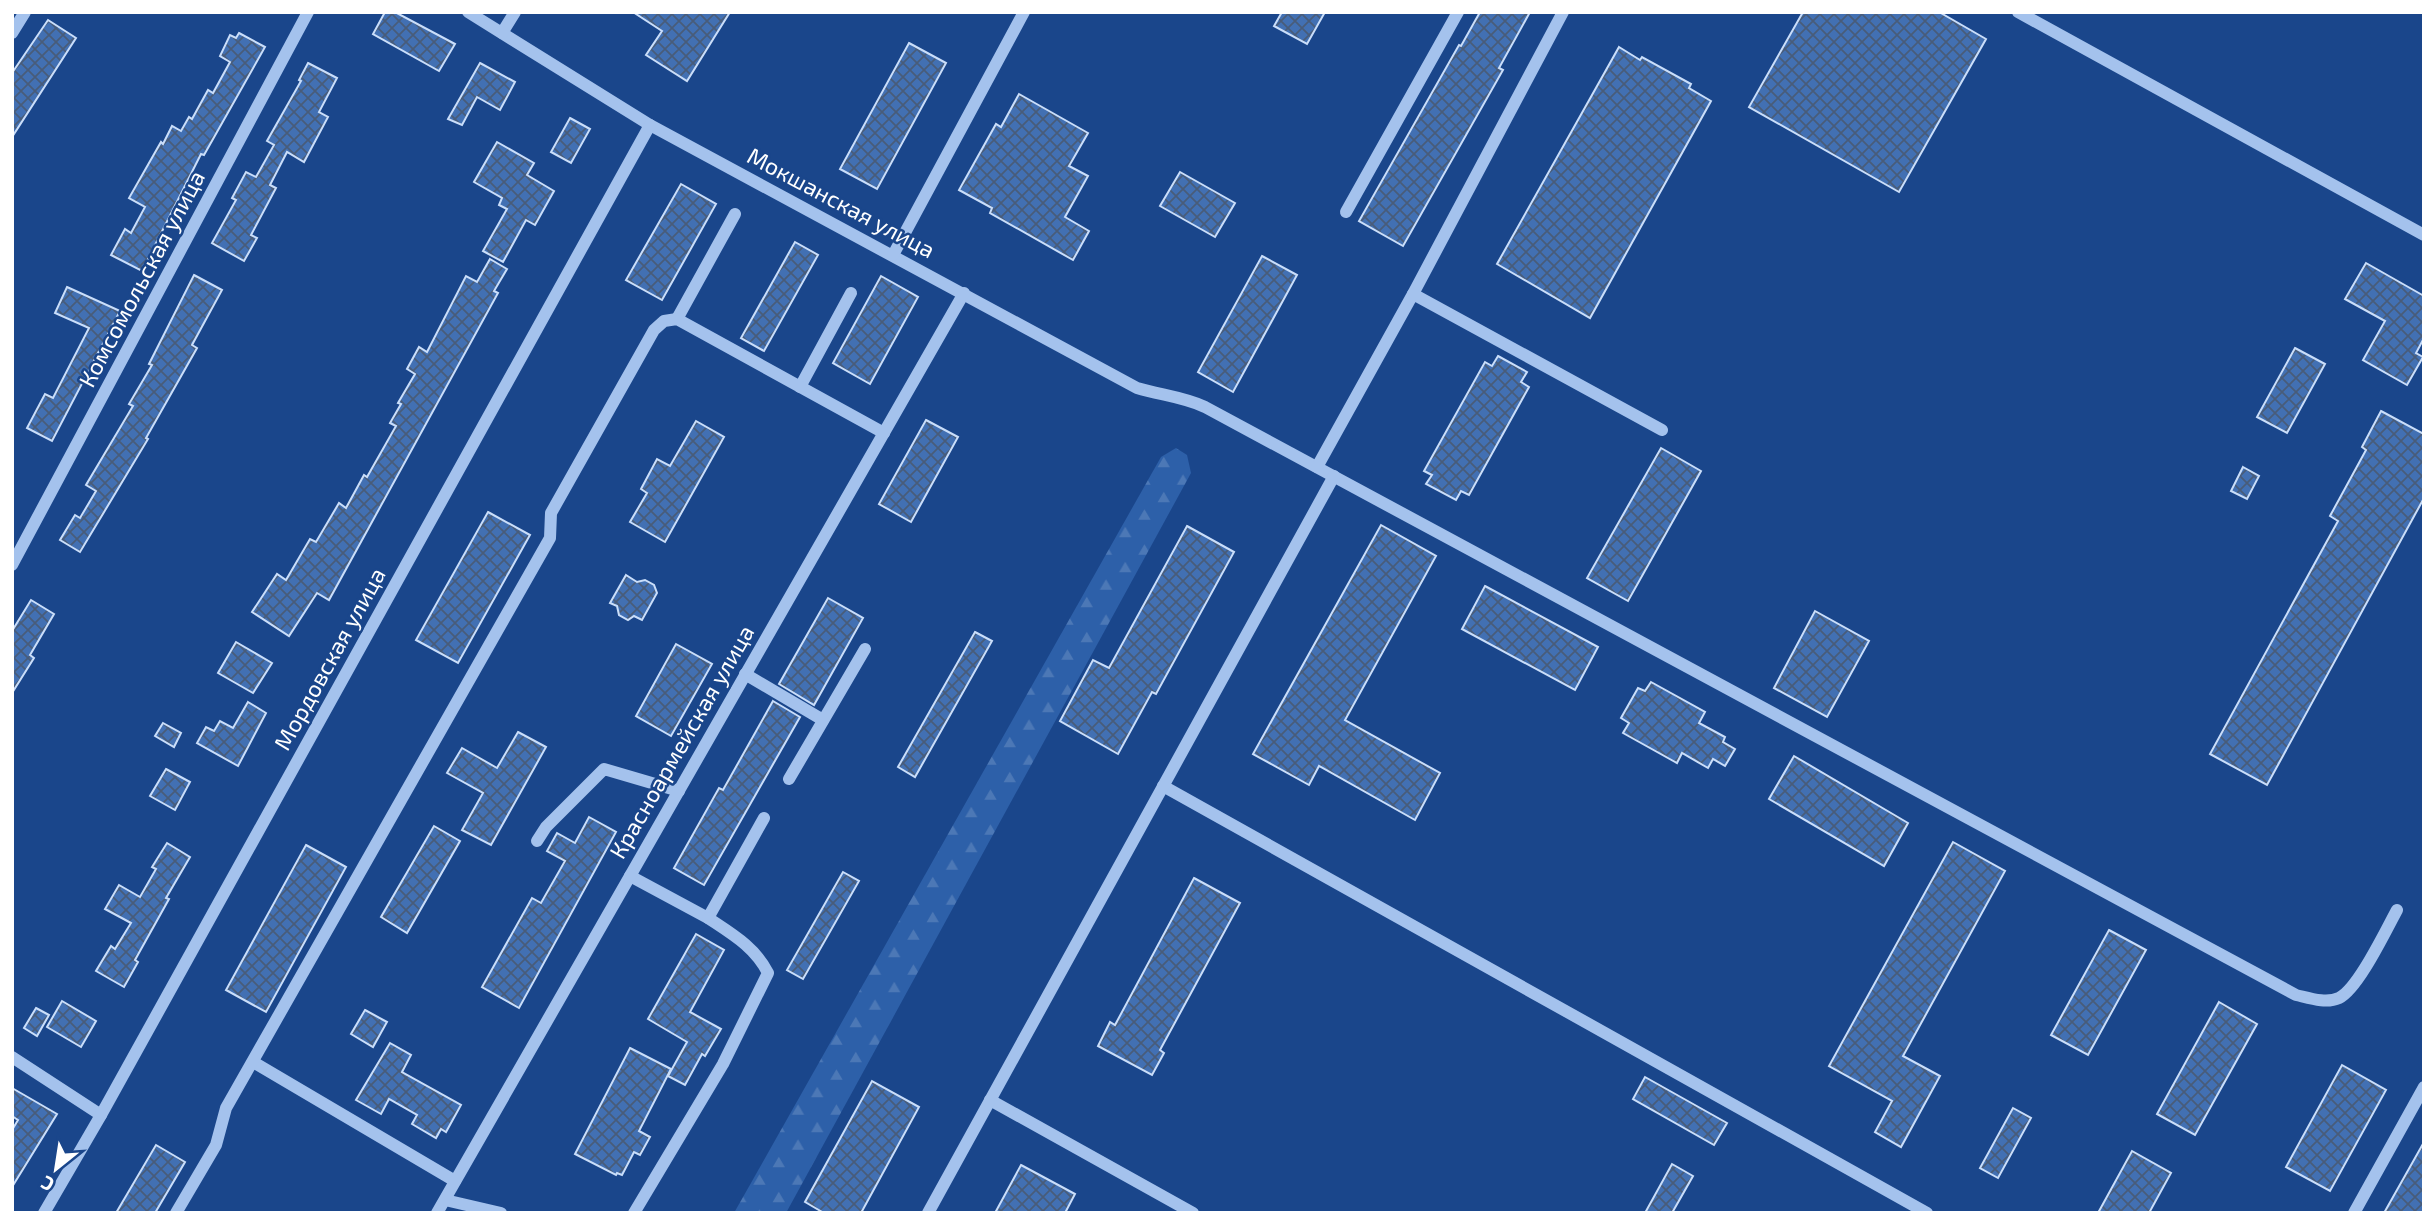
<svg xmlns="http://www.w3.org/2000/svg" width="2436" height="1225" viewBox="0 0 2436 1225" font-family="'Exo 2',sans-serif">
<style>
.forest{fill:url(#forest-firs)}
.building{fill:url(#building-cross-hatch);stroke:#cadefa;stroke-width:2}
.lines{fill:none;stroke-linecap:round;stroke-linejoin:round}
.minor{stroke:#a4c2ed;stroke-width:12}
.labels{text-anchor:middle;stroke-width:5;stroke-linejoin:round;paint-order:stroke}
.street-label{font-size:23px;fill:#fff;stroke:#1a468b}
</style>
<defs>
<pattern id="forest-firs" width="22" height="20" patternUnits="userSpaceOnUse" patternTransform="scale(1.75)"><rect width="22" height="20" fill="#2d60a9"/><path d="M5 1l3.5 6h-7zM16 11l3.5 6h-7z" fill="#4c78b6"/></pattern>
<pattern id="building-cross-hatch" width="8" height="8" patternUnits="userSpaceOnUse" patternTransform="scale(1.75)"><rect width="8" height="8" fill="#4270b3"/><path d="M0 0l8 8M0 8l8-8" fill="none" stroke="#485c7a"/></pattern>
</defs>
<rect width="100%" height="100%" fill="#1a468b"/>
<polygon class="forest" points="1176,448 1187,455 1191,473 786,1213 734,1213 1161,457"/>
<g class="building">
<polygon points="385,12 395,12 455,44 439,71 373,34"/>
<polygon points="633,12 730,12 687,81 646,55 662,31"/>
<polygon points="1282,12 1325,12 1307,44 1274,26"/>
<polygon points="1480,12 1530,12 1499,68 1503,70 1403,246 1359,221 1459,45 1461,46"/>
<polygon points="1803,12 1939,12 1986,39 1899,192 1749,107"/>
<polygon points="48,20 76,38 12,137 12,73"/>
<polygon points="239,33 265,47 204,155 201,154 142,271 111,255 125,229 131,233 145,207 129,198 161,142 163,144 172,126 181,131 189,117 192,119 208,90 213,93 230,62 220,56 230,35 236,38"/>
<polygon points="909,43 946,63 877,189 840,169"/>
<polygon points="1619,47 1640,60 1642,57 1691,84 1689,88 1711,101 1590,318 1497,264"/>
<polygon points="308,63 337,78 319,112 328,117 304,162 287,152 270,185 276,188 251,235 257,238 244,261 212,243 236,200 232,198 246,172 256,177 274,145 267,141 301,81 299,80"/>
<polygon points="480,63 515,82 500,110 477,97 462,125 448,119"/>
<polygon points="1019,94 1088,133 1069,166 1088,176 1065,217 1089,231 1073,260 990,213 992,208 959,190 996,124 1001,127"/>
<polygon points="570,118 590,129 571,163 551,152"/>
<polygon points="497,142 534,163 527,175 554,191 535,225 526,220 503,262 483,251 507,209 499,205 502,198 474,182"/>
<polygon points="1180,172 1235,203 1215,237 1160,206"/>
<polygon points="681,184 716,204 662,300 626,280"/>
<polygon points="795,242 818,255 764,351 741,338"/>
<polygon points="1262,256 1297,275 1233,392 1198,372"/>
<polygon points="490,259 507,269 494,291 498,293 329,600 317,593 289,636 252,612 277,574 286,580 310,539 316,542 339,503 346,508 364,475 367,477 396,426 390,423 401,404 398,403 415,374 407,369 419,347 427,352 466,276 477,282"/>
<polygon points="2366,263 2424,296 2424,338 2416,353 2423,357 2407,385 2363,360 2385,321 2345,299"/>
<polygon points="194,275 222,290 192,345 197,348 146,438 148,439 80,552 60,540 75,515 80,518 96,491 86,485 133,406 129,404 152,365 149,364"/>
<polygon points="881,276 918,297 870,384 833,363"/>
<polygon points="67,287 120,311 52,441 27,428 45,394 53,398 89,328 55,313"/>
<polygon points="2295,348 2325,364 2287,433 2257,417"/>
<polygon points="1498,356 1527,372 1521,382 1529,387 1469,495 1461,491 1456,500 1426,484 1432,475 1424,471 1485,362 1492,366"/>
<polygon points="2381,411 2424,434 2424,498 2267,785 2210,754 2338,521 2330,516 2366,450 2362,447"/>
<polygon points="926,420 958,437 911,522 879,504"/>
<polygon points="696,421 724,437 665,542 630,522 647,493 641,489 657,459 670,466"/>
<polygon points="1661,448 1701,471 1628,601 1587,578"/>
<polygon points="2243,467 2259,476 2247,499 2231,491"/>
<polygon points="488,512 530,535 458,663 416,640"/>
<polygon points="1381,525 1436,556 1345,720 1440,773 1415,820 1319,766 1309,785 1253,754"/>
<polygon points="1187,526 1234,552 1156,694 1152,692 1118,754 1060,721 1093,660 1109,668"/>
<polygon points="626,575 637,582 645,580 654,585 657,593 642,620 634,616 628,620 619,615 617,606 610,603"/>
<polygon points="1485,586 1598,647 1575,690 1462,629"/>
<polygon points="828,598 863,618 814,705 779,684"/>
<polygon points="31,600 54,614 30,655 34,658 12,693 12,631"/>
<polygon points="1815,611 1869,641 1827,717 1774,688"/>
<polygon points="975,632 992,641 915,777 898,767"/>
<polygon points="236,642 272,663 253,693 218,673"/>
<polygon points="676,644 712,664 671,736 636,716"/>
<polygon points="1651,682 1705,712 1699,723 1725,737 1723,742 1735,749 1725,766 1713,759 1708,768 1682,753 1677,763 1623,733 1629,723 1621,718 1638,688 1645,691"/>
<polygon points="773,701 800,717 704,885 674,868 719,788 723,790"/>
<polygon points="248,702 266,713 238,766 197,743 206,727 214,731 220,721 233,728"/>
<polygon points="163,723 181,733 174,747 155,736"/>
<polygon points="518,732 546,747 491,845 462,830 483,793 447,773 462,748 497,768"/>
<polygon points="1794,756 1908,823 1884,866 1769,799"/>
<polygon points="166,769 190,782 175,810 150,796"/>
<polygon points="589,817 616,832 519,1008 482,987 532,898 541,903 565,861 547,851 557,833 575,843"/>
<polygon points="434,826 460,841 407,933 381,917"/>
<polygon points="1953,842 2005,871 1903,1056 1940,1076 1901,1147 1875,1132 1892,1101 1829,1066"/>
<polygon points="167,843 190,857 166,898 169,899 135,960 138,962 124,987 96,971 111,946 115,949 131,923 105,909 119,885 140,897 156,869 152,867"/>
<polygon points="306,845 346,867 266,1012 226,990"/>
<polygon points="843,872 859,881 803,979 787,970"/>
<polygon points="1194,878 1240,903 1160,1050 1164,1053 1152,1075 1098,1046 1110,1022 1115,1025"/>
<polygon points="2109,930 2146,950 2088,1055 2051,1035"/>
<polygon points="696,934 724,950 690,1012 721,1029 705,1056 702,1054 685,1085 668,1076 687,1042 648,1019"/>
<polygon points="62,1001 96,1021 81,1047 47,1027"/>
<polygon points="2219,1002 2257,1024 2195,1135 2157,1114"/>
<polygon points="36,1008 49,1015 37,1036 24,1028"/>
<polygon points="365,1010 387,1022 373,1047 351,1034"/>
<polygon points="390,1043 411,1055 402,1072 461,1105 446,1132 441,1129 436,1138 412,1124 417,1115 389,1099 381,1114 356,1100"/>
<polygon points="630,1048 671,1069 639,1131 650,1137 640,1155 634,1152 622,1175 617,1173 616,1175 575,1154"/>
<polygon points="2342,1065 2386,1090 2330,1191 2286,1167"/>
<polygon points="1645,1077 1727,1123 1714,1145 1633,1099"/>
<polygon points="872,1081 919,1107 861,1213 824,1213 805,1202"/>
<polygon points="12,1088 57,1114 12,1187 12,1130 18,1120 12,1116"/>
<polygon points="2013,1108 2031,1118 1998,1178 1980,1168"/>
<polygon points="2424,1142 2424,1213 2384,1213"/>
<polygon points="156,1145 185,1162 155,1213 116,1213"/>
<polygon points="2132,1151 2171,1173 2149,1213 2098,1213"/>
<polygon points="1672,1164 1693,1176 1672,1213 1645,1213"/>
<polygon points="1021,1165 1075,1194 1065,1213 995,1213"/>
</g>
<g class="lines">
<g class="minor">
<path d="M468 12 650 125 1137 388C1160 395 1184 397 1205 407L2296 995C2309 998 2326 1004 2339 998 2358 989 2386 930 2397 910"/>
<polyline points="2018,12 2424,235"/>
<polyline points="12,33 25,12"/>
<polyline points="502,33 515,12"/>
<polyline points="1346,212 1458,12"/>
<polyline points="893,255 1024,12"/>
<polyline points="1413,294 1563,12"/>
<polyline points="677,319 735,214"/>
<polyline points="800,387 851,293"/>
<polyline points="1317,467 1413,294 1662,430"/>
<polyline points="12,565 308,12"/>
<polyline points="745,674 823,720"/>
<polyline points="789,779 865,649"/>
<polyline points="1163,786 1927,1213"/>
<polyline points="537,841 546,827 604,769 679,791"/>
<polyline points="630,876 708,918 764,818"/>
<polyline points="12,1057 101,1115"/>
<polyline points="253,1062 455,1181"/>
<polyline points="990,1100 1193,1213"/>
<polyline points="445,1200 501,1213"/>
<polyline points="44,1213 101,1115 650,125"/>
<polyline points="176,1213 216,1145 226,1108 550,538 551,513 654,330 664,321 677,319 884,433"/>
<polyline points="437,1213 964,293"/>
<path d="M634 1213 723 1064 768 973C755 947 732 934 708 918"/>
<polyline points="928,1213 1334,476"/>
<polyline points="2354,1213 2424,1087"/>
</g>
</g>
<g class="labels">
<g class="street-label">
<text transform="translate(841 203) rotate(28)" y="8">Мокшанская улица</text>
<text transform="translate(142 279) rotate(-62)" y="8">Комсомольская улица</text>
<text transform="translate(330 659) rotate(-61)" y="8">Мордовская улица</text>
<text transform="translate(682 742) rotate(-60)" y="8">Красноармейская улица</text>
</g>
</g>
<rect width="2436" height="1225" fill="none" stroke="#ffffff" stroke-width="28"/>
<g transform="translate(56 1169) rotate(210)" stroke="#1a468b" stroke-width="5" paint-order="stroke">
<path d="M0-5L12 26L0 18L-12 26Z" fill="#ffffff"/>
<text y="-10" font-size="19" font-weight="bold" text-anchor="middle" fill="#ffffff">С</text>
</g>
</svg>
